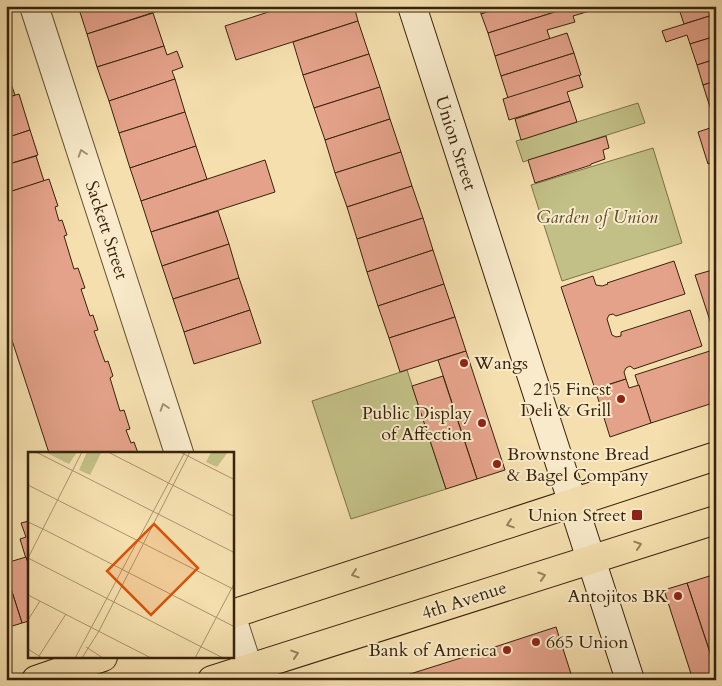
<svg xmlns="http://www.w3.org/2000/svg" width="722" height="686" viewBox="0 0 722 686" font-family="Cardo,serif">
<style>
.green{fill:#c2c086;stroke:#7c7248}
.building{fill:#e4a28a;stroke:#37230a}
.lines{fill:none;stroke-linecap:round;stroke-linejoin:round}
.street-casing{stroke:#665233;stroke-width:30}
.secondary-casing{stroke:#37230a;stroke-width:30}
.primary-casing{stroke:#37230a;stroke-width:30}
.street{stroke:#f8eaca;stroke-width:28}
.secondary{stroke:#f8eaca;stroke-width:28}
.primary{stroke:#f5dfae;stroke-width:28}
.oneway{stroke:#a19074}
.oneway2{stroke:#96815c}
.poi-dot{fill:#8f2418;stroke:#f8eaca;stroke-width:2}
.labels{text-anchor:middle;stroke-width:4;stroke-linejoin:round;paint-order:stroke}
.street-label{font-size:18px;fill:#37230a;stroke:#f8eaca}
.park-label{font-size:18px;font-style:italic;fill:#5a4a29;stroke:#f8eaca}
.poi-label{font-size:18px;fill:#37230a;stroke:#f8eaca;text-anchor:end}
.inset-road{fill:none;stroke:#a9946c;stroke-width:1}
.view{fill:#d6540c;fill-opacity:0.15;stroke:#d6540c;stroke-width:2.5}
.inset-edge{fill:none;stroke:#37230a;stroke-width:2.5}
</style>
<rect width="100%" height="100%" fill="#f5dfae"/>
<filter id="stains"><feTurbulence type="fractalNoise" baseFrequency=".004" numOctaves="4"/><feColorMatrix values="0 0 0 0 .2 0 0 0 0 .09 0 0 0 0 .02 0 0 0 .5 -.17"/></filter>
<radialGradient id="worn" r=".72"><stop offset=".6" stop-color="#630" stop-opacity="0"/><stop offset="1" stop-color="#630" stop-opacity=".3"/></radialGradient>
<g class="green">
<polygon points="638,103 645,123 523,162 516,141"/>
<polygon points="653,148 682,243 562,281 531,185"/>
<polygon points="407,370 446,489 351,519 312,401"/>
</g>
<g class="building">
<polygon points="78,6 173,6 87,34"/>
<polygon points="264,6 287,6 266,13"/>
<polygon points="287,6 354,6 358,21 236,60 225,26"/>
<polygon points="479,6 505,6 481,14"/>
<polygon points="505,6 574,6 488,33 481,14"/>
<polygon points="574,6 591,6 593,10 573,16 575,22 547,30 550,39 495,56 488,33"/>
<polygon points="678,6 716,6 716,14 684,24"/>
<polygon points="153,13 164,46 97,67 87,34"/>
<polygon points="716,14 716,36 690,44 687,35 666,42 662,31"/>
<polygon points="358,21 369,54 303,75 293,42"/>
<polygon points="567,33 574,53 501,76 495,56"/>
<polygon points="716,36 716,59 697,65 690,44"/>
<polygon points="164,46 167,55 177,51 183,67 172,71 175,79 109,101 97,67"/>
<polygon points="574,53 581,75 508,98 501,76"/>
<polygon points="369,54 380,87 314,108 303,75"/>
<polygon points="716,59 716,81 703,85 697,65"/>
<polygon points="6,70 15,95 6,98"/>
<polygon points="579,75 583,87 567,92 570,101 509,120 503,99"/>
<polygon points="175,79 185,112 119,133 109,101"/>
<polygon points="716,81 716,102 709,104 703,85"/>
<polygon points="380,87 390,119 325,140 314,108"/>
<polygon points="19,94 30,130 6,138 6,98"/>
<polygon points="570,101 577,122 521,140 515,119"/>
<polygon points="716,102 716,125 709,104"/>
<polygon points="185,112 196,146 130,168 119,133"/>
<polygon points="390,119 401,152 335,173 325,140"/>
<polygon points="716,126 716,161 708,164 698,132"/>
<polygon points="30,130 38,155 6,165 6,138"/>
<polygon points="606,136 609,148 603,150 605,159 591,164 591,165 535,183 528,160"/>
<polygon points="196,146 207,179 141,201 130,168"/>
<polygon points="401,152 412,186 347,207 335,173"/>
<polygon points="36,156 44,181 6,193 6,165"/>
<polygon points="265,160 275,192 151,232 141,201"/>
<polygon points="49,179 58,206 55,207 59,221 62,220 67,235 64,236 74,269 78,268 85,288 81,289 90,316 93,315 98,330 94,331 105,362 108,361 113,376 110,378 120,411 124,410 130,429 126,430 131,443 134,442 138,453 49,453 6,322 6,193"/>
<polygon points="412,186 423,218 357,239 347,207"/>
<polygon points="218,211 229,244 162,266 151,232"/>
<polygon points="423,218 433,250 367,272 357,239"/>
<polygon points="229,244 239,278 173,299 162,266"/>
<polygon points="433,250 444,284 378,306 367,272"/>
<polygon points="674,261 685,294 616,316 613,314 609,315 607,319 612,335 616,337 621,336 621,332 690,310 702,346 634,369 630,366 626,368 624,372 626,379 595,389 561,287 593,276 596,285 602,286 608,284 607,283"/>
<polygon points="716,269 716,339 695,275"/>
<polygon points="239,278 250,310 184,332 173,299"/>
<polygon points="444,284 455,317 389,338 378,306"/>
<polygon points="250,310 261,343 194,364 184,332"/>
<polygon points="455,317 466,351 400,372 389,338"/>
<polygon points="716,349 716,402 651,423 635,375"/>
<polygon points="466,351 505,470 477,479 438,360"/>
<polygon points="443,376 477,479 446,489 412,386"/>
<polygon points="626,379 629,388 639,385 651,423 610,437 595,389"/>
<polygon points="29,521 29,565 28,565 20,539 26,537 21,523"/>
<polygon points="26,557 29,566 29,621 22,623 6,573 6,563"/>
<polygon points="6,573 22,623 6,628"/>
<polygon points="716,574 716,671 687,583"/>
<polygon points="687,583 716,671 716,680 693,680 664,590"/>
<polygon points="556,627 573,680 391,680 464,657"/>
</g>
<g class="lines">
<g class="street-casing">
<g id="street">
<polyline points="34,6 179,453"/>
<polyline points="232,618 252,680"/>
</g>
</g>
<g class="secondary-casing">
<polyline id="secondary" points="412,6 630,680"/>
</g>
<g class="primary-casing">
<g id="primary">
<polyline points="232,614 716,456"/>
<polyline points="36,680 103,657"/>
<polyline points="212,680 716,520"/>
</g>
</g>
<use href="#street" class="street"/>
<use href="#secondary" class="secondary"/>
<use href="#primary" class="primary"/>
</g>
<defs><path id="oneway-chevron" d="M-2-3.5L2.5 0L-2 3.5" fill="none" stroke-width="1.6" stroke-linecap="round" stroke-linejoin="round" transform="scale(1.25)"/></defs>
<g class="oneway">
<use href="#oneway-chevron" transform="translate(82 153) rotate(-108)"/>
<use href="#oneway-chevron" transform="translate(164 407) rotate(-108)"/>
</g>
<g class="oneway2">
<use href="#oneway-chevron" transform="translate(510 524) rotate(162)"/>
<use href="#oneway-chevron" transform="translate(638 545) rotate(-18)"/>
<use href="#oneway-chevron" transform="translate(355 574) rotate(162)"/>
<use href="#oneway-chevron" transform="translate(542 576) rotate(-17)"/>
<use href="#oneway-chevron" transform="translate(295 654) rotate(-18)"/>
</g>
<g class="poi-dot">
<circle cx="464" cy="363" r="5"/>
<circle cx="621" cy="399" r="5"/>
<circle cx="482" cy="423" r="5"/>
<circle cx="497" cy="464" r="5"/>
<rect x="631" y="509" width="12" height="12" rx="2.5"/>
<circle cx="678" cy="596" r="5"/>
<circle cx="536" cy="642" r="5"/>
<circle cx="507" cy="650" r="5"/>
</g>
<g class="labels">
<g class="street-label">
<text transform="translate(456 143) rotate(72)" y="6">Union Street</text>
<text transform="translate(107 230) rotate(72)" y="6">Sackett Street</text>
<text transform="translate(464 600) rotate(-18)" y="6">4th Avenue</text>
</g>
<g class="park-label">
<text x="597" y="223">Garden of Union</text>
</g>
<g class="poi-label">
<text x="474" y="369" text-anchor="start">Wangs</text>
<text x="611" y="395">215 Finest<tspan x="611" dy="21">Deli &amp; Grill</tspan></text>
<text x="472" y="419">Public Display<tspan x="472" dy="21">of Affection</tspan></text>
<text x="507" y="460" text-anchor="start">Brownstone Bread<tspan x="507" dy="21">&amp; Bagel Company</tspan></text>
<text x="626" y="521">Union Street</text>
<text x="668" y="602">Antojitos BK</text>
<text x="546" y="648" text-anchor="start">665 Union</text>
<text x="497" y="656">Bank of America</text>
</g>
</g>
<g transform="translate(28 452)">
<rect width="206" height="206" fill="#f5dfae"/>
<path d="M17 0H49L41 12ZM59 0 73 1 62 23 51 18ZM183 0 195 1 200 0 189 15 178 10Z" fill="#c2c086"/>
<path class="inset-road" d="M8 0 207 101M80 0 207 65M152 0 207 28M0 33 207 138M0 70 15 77M15 77 207 175M0 106 195 206M0 106 54 0M0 143 123 206M0 168 12 149M58 195 75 206M0 197 14 206M11 204 38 162M47 206 157 0M54 206 71 179 162 0M167 206 207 130"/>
<path class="view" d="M126 72 170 116 123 163 79 119Z"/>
<rect width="206" height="206" class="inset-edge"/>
</g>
<rect width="722" height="686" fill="none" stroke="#f5dfae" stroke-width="25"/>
<rect x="8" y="8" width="707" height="671" fill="none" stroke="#37230a" stroke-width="2.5"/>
<rect x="12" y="12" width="697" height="661" fill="none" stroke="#37230a"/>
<rect width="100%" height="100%" filter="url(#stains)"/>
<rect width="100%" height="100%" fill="url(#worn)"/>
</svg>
